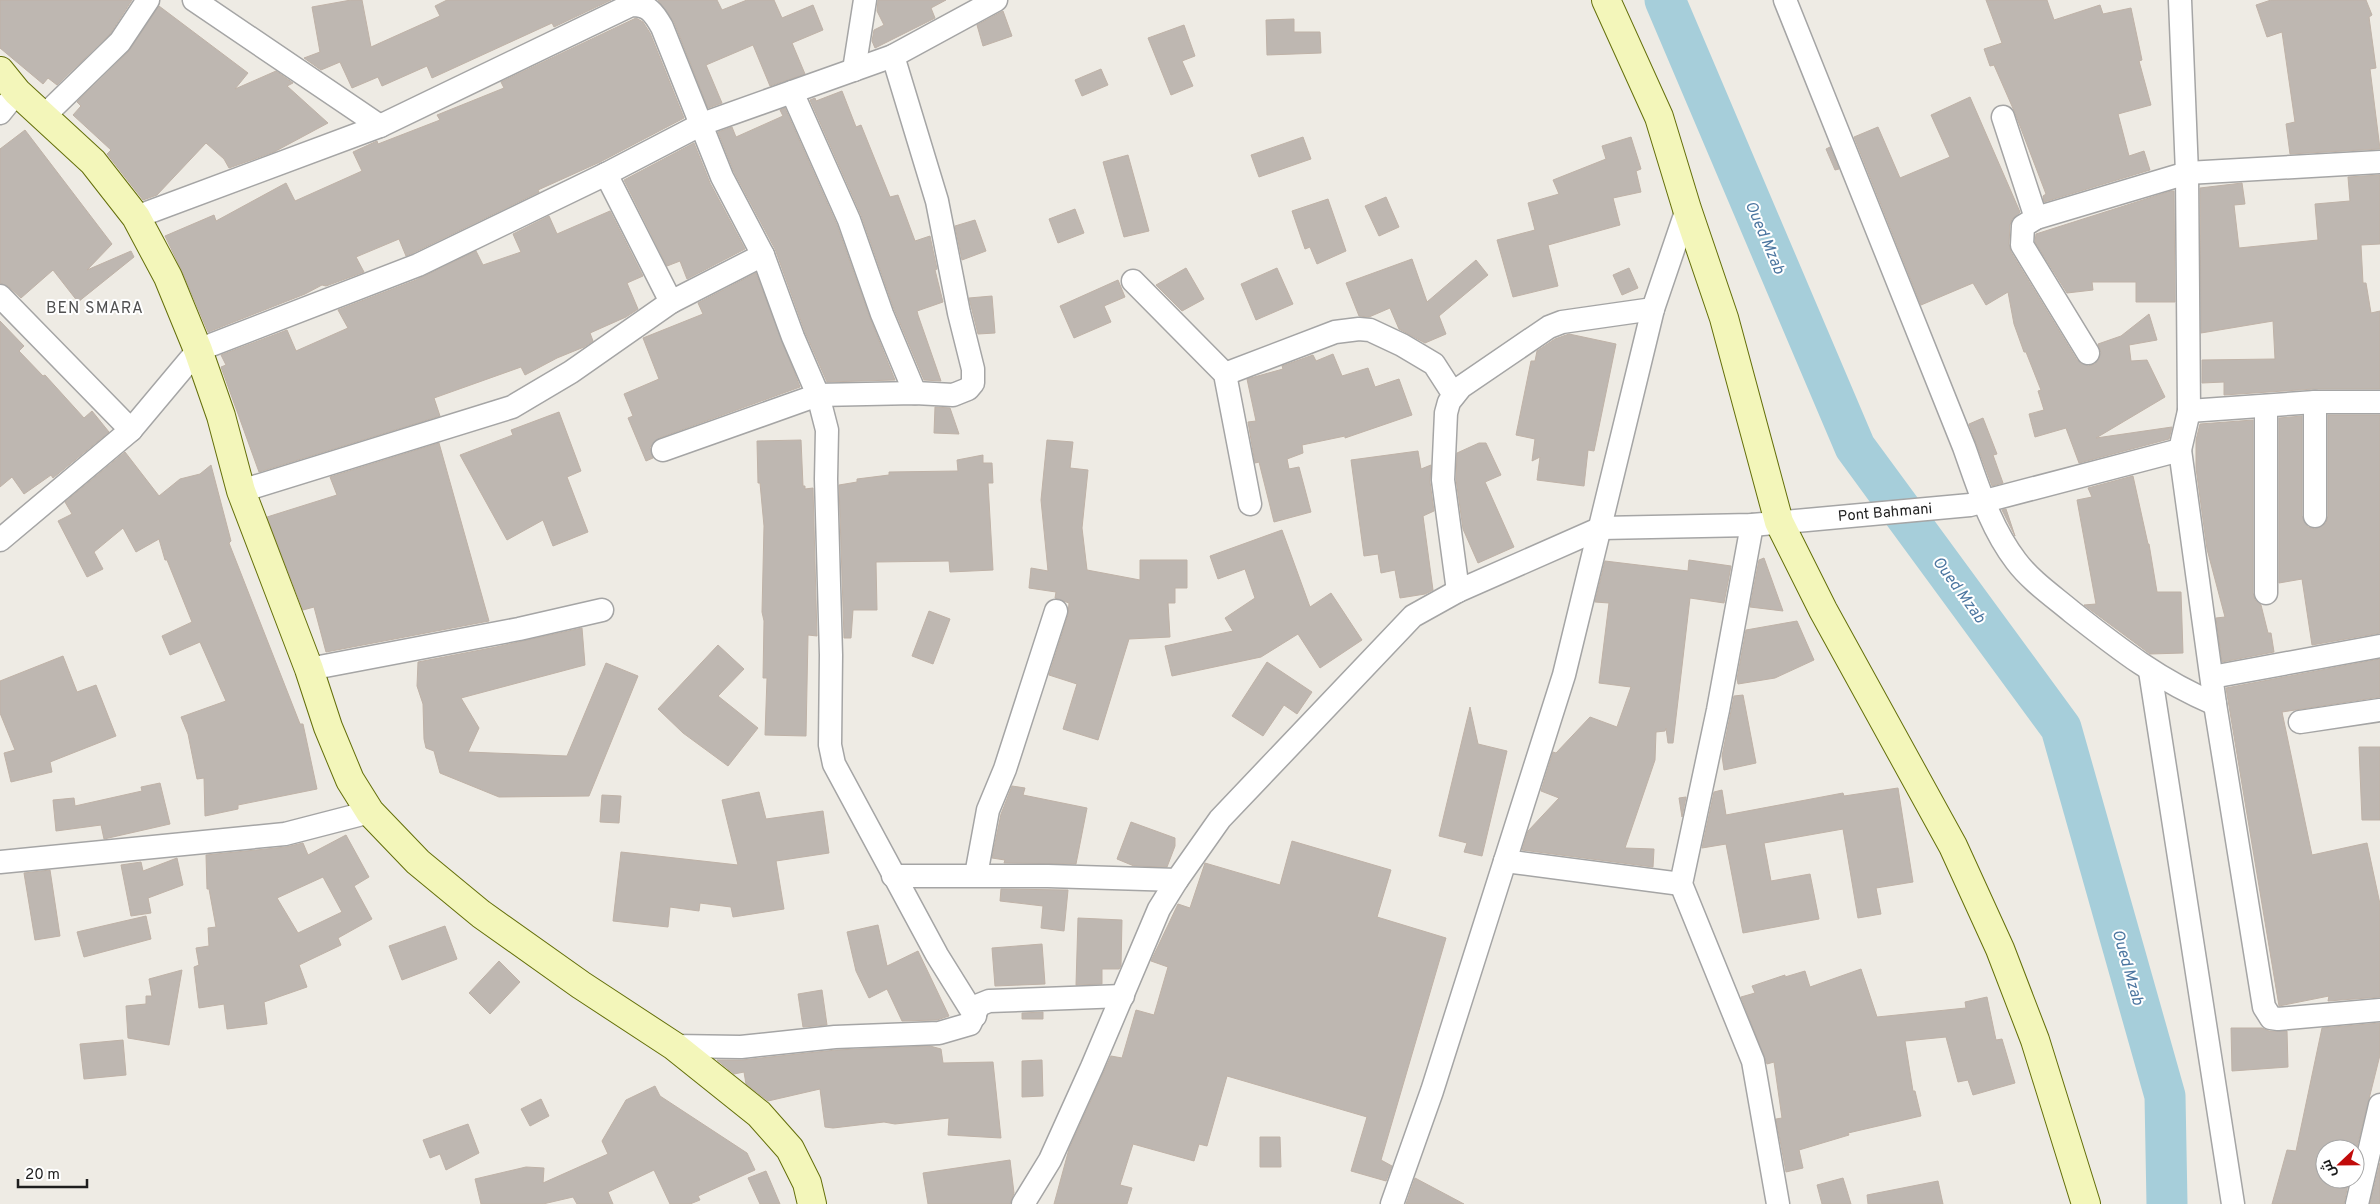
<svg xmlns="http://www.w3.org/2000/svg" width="2380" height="1204" viewBox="0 0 2380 1204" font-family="Overpass,Cairo,sans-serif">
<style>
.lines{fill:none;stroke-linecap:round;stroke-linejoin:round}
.river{stroke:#a6ceda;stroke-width:41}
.building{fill:#beb7b1;stroke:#bfb2a7;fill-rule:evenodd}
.street-casing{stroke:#a5a5a5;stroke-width:25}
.secondary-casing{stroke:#646f0a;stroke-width:30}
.street{stroke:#fff;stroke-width:22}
.secondary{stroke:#f3f6ba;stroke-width:28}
.labels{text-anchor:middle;stroke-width:4;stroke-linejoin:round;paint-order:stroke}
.street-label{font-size:15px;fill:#1e1e1e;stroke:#fff}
.water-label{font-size:16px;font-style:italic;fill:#4c76a0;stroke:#fff}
.neighbourhood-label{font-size:16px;letter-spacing:1px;fill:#515151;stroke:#fff}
</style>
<rect width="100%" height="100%" fill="#eeebe4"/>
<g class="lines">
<polyline class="river" points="1665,0 1855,447 2061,728 2165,1096 2167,1204"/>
</g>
<g class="building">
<polygon points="0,0 132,0 110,34 57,85 48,78 43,84 0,48"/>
<polygon points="351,0 362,0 371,47 440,16 435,6 447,0 611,0 554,27 552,23 432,78 427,66 382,86 378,77 352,88 340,62 321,70 304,58 320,52 312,7"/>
<polygon points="658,0 717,0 722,10 747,0 774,0 782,18 813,5 823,30 792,43 805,74 770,86 753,45 706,65 722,103 708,108 674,22"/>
<polygon points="878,0 946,0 931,8 935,18 875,48 872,41 874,30 884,25 877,11"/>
<polygon points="1986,0 2047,0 2054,20 2100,5 2103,14 2131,8 2142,60 2139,61 2151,105 2118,114 2129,156 2144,151 2150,170 2044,202 2043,196 2046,194 2015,113 1994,65 1990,66 1984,49 2002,43"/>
<polygon points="2271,0 2366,0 2372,15 2369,17 2376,68 2370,69 2380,149 2290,154 2286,124 2295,122 2282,32 2267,37 2256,5"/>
<polygon points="159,6 248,73 235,89 276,71 293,83 287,86 328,123 274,152 229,168 224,159 206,143 157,195 143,200 107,154 111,150 73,115 81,106 77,102 129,51"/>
<polygon points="1003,11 1012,36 983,46 977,25"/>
<polygon points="636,18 643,22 650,33 684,118 600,162 538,190 539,192 413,253 406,256 399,239 356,257 364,272 326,286 322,285 305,294 208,332 182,271 165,236 214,215 216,221 286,183 295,201 362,171 353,152 377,141 378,144 440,120 437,115 504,88 501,82"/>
<polygon points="1294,19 1294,32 1320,32 1321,53 1267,55 1266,20"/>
<polygon points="1184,25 1195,56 1182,61 1193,86 1171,95 1148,38"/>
<polygon points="1101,69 1108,85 1082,96 1075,80"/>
<polygon points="842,91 856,127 861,125 890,197 898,195 915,241 930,236 937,269 935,270 943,302 917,311 918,315 941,381 924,380 894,309 861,215 810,100 815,98 816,101"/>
<polygon points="1970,97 2020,212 2012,219 2010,225 2009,244 2011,252 2077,360 2088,366 2095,364 2101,353 2098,344 2121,336 2149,314 2157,340 2129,345 2131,361 2147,360 2165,397 2096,438 2172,427 2169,439 2079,463 2066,428 2035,437 2029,414 2044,410 2038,391 2041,390 2026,352 2024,352 2014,324 2008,292 1986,305 1973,283 1921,305 1854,137 1878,127 1900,178 1950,157 1931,115"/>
<polygon points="785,108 837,225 870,318 895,380 827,382 805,332 775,249 734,172 718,132 732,127 736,137 783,116 780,110"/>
<polygon points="25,130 112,244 87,270 131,251 134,257 78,302 53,270 21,298 9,287 0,283 0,149"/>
<polygon points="1303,137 1311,159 1259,177 1251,155"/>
<polygon points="1631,137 1641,169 1636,171 1641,192 1613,198 1620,225 1548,245 1558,286 1513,297 1497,240 1535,230 1528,203 1559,194 1553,180 1606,159 1602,146"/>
<polygon points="694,143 710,183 745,249 687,279 680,261 667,266 624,180"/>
<polygon points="1830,147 1839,169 1835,170 1826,149"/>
<polygon points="1128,155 1149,231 1124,237 1103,162"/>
<polygon points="2380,175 2380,244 2361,245 2363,283 2366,283 2371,313 2380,311 2380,389 2314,389 2224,395 2224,382 2202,383 2202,360 2275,359 2273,321 2201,333 2200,188 2242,183 2245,204 2234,205 2239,248 2318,240 2315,204 2350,201 2348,177"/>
<polygon points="2171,191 2174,191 2175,302 2136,302 2136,282 2092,282 2093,290 2067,293 2035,242 2036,234"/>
<polygon points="1386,197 1399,227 1379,236 1365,206"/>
<polygon points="1328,199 1346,251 1317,264 1310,247 1305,249 1292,211"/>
<polygon points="1075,209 1084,233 1058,243 1049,219"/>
<polygon points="610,211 643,276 627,283 638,309 626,317 590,333 593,341 584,347 557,358 525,375 521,367 434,398 440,416 259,472 221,367 226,365 221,355 287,330 296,351 348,328 338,310 416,280 476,251 483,265 521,252 513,234 549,216 557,234"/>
<polygon points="975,220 986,251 962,260 955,226"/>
<polygon points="1412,259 1427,302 1476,260 1488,275 1439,316 1446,334 1425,343 1399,329 1390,308 1369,317 1359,316 1346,283"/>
<polygon points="1186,268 1204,299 1182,311 1156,285"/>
<polygon points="1277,268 1293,304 1256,320 1241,284"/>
<polygon points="1629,268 1638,288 1622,295 1613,275"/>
<polygon points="756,273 800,387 659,438 650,447 653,458 646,461 628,418 633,416 624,394 659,379 643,338 703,314 698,303"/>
<polygon points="1118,280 1125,297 1104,306 1111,322 1074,338 1060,306"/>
<polygon points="992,296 995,333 978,334 969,298"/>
<polygon points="0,321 24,346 19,351 43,376 45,375 84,418 92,411 109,432 53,478 51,475 24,494 12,477 0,487"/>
<polygon points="1569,334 1616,344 1594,451 1588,450 1584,486 1537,480 1540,457 1532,461 1535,439 1516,435 1531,361 1535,361 1537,351 1555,339"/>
<polygon points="1333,354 1342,376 1368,368 1375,387 1399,379 1412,415 1345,438 1345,436 1302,445 1303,453 1287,459 1289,469 1299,467 1311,512 1274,522 1259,462 1255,463 1248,422 1256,421 1247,379 1283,369 1282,366 1313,355 1316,361"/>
<polygon points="935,407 950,408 959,434 934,433"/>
<polygon points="559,412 581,471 567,477 588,532 553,546 543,520 507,540 460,455 513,435 511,430"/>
<polygon points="2328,415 2380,415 2380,633 2312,645 2302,579 2279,583 2279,418 2302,416 2302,516 2308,527 2315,529 2326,523 2328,516"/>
<polygon points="1983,418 1997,454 1993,455 2003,483 1992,486 1969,424"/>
<polygon points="2253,420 2253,593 2255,600 2261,605 2268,633 2271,633 2274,652 2222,662 2216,618 2225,617 2207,549 2196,468 2196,440 2200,424"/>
<polygon points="801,440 803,486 805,486 805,489 813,488 817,636 808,635 806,736 765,735 767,678 763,678 764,621 762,612 764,526 760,483 758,483 757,441"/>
<polygon points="1047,440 1073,442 1070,468 1088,470 1082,528 1087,570 1140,580 1140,560 1187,560 1187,588 1175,588 1175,603 1168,603 1170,637 1129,639 1098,740 1063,729 1077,684 1049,675 1068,615 1069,603 1055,598 1056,592 1029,588 1031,568 1048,571 1041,500"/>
<polygon points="439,443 489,621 326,652 314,607 303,610 267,517 337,495 330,477"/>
<polygon points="1479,443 1486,443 1501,475 1485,482 1514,547 1478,563 1463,529 1456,479 1457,453"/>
<polygon points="1418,451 1421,469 1431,465 1430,482 1434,511 1423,516 1433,590 1425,594 1400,598 1395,570 1381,573 1378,554 1364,556 1351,460"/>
<polygon points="125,452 159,496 180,479 200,474 211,465 231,541 229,543 300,724 303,724 317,789 238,805 238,809 205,816 204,778 197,779 188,734 181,717 226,701 200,642 170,655 162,636 192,622 167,560 165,560 159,539 136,552 123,528 94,552 103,569 87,577 58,521 72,514 65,502"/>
<polygon points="983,455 983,463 992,463 993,483 988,483 993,570 950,572 949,561 876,562 877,610 853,610 851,638 844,638 839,485 857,482 857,479 889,475 889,472 958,471 957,460"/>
<polygon points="2133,476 2148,544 2149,544 2157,592 2181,592 2183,653 2150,654 2084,605 2096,604 2077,500 2092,497 2088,488"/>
<polygon points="2006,509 2015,536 2002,510"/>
<polygon points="1282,530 1310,607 1331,593 1362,640 1320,668 1298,634 1261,657 1172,676 1165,646 1233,631 1225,618 1255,598 1245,569 1218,579 1210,556"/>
<polygon points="1764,558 1783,611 1750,607 1759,560"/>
<polygon points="1689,560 1731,566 1724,603 1690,598 1673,743 1668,743 1666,728 1665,731 1656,732 1655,760 1625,848 1654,849 1653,867 1522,850 1528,831 1559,798 1541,791 1553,752 1556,753 1590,717 1617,727 1631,687 1599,683 1609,603 1595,602 1605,561 1688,571"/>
<polygon points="929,611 950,619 933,664 912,656"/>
<polygon points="1797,621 1814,660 1775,678 1738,684 1737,679 1746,630"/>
<polygon points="582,628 585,665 461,698 479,728 468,752 567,756 606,663 638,676 589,796 499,797 440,773 434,751 426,748 424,739 423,704 417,686 418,662 496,647"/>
<polygon points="718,645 744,669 718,696 758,728 728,766 683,733 658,709"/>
<polygon points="63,656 77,692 96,685 116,736 50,762 52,772 11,782 4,753 15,750 0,713 0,681"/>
<polygon points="2380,659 2380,697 2282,712 2312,855 2367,843 2380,904 2380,997 2328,1001 2329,996 2279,1006 2226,688"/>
<polygon points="1267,662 1312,692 1297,714 1284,705 1263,736 1232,716"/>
<polygon points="1743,695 1756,763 1724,770 1722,756 1734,696"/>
<polygon points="1470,707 1478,744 1507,751 1482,856 1464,852 1467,843 1439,836"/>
<polygon points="2359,747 2380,747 2380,820 2362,820"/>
<polygon points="160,783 170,824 104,839 101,825 56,831 53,800 74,798 75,806 142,791 141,787"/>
<polygon points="1012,786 1025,788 1023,795 1087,808 1076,864 1004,863 1005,860 992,858 1001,814"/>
<polygon points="1898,788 1913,882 1876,888 1881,914 1858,918 1843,829 1764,843 1771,881 1810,874 1819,919 1743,933 1726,844 1702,848 1714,792 1722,790 1726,815 1843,793 1844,796"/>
<polygon points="759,792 766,819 823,811 829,853 776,861 784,909 733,917 731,907 700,903 699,911 670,907 668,927 613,921 621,852 738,865 722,800"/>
<polygon points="602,795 621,796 619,823 600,822"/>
<polygon points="1686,797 1682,817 1679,798"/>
<polygon points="1131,822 1175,838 1175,846 1167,867 1134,866 1117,859"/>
<path d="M346 835 369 877 354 886 372 919 338 938 341 945 299 965 307 987 264 1002 267 1024 227 1029 224 1004 199 1008 194 967 199 965 196 948 209 946 208 928 216 927 209 889H207L206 855 286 847 303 843 308 855ZM323 877 342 912 298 933 277 898Z"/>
<polygon points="1292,841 1391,870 1377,917 1446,938 1381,1160 1392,1166 1386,1181 1351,1171 1367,1117 1227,1076 1207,1146 1199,1144 1194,1161 1133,1144 1120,1185 1132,1188 1127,1204 1054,1204 1069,1149 1111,1056 1122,1058 1136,1010 1154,1015 1168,967 1151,961 1178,904 1190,908 1205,863 1280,885"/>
<polygon points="177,858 183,885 148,898 151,913 131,916 121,865 141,862 143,871"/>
<polygon points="50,870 60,936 35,940 24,873"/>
<polygon points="1001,889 1068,890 1064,931 1041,928 1043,906 1000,901"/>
<polygon points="146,916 151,939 84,957 77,932"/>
<polygon points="1078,918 1122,920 1121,966 1119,969 1102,969 1102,984 1076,985"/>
<polygon points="878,925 887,966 918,951 949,1016 937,1020 902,1021 887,989 869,998 856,971 847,932"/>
<polygon points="445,926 457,959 402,980 389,946"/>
<polygon points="1042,944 1045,984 995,986 992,948"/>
<polygon points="499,961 520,982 490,1014 469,993"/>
<polygon points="1861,969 1877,1017 1966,1008 1965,1002 1987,997 1996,1040 2002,1039 2015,1083 1973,1095 1968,1080 1958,1082 1946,1037 1905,1041 1913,1091 1915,1091 1921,1116 1848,1133 1849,1135 1799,1150 1803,1168 1786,1172 1776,1119 1782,1118 1774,1062 1767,1064 1741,997 1755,993 1752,986 1785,975 1785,977 1805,971 1810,987"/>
<polygon points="182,970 169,1045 128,1038 126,1006 146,1004 146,996 152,996 149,979"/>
<polygon points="822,990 827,1025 803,1027 798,994"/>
<polygon points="1043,1012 1043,1019 1022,1019 1022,1013"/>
<polygon points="2380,1023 2380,1055 2355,1155 2355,1149 2325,1149 2325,1179 2349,1179 2344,1204 2272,1204 2287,1150 2296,1151 2322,1028"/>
<polygon points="2231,1028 2262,1028 2269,1031 2287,1031 2288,1067 2232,1071"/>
<polygon points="123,1040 126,1075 84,1079 80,1044"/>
<polygon points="930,1046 941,1049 943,1063 993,1062 1001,1138 948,1135 949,1118 895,1124 884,1122 833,1128 825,1127 820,1089 768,1101 746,1084 744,1072 734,1074 717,1060 742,1060 836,1050"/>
<polygon points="1042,1060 1043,1096 1022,1097 1022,1061"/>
<polygon points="655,1086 660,1096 747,1153 755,1170 698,1196 700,1200 690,1204 670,1204 654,1170 608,1192 613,1204 577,1204 573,1197 543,1204 481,1204 475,1179 526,1167 544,1168 543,1183 608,1154 602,1141 626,1100"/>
<polygon points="541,1099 549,1116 530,1126 521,1109"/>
<polygon points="468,1124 479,1153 446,1170 440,1154 430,1158 423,1140"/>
<polygon points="1260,1137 1280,1137 1281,1167 1260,1167"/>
<polygon points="1010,1160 1014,1193 1010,1204 928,1204 923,1173"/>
<polygon points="2380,1163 2380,1204 2370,1204"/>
<polygon points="766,1171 780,1204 760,1204 748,1178"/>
<polygon points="1415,1178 1464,1204 1406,1204"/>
<polygon points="1843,1178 1851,1204 1822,1204 1817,1185"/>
<polygon points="1938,1181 1943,1204 1868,1204 1867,1195"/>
</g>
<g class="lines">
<g class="street-casing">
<g id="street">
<polyline points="194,0 380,126"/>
<path d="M1785 0 1964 447C1978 486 1990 527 2016 561 2031 581 2053 596 2072 612 2119 649 2160 681 2215 704"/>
<polyline points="854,70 865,0"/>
<polyline points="792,92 849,220 882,314 915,393"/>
<polyline points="0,113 17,92"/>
<polyline points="44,116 120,42 148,0"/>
<polyline points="2003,117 2036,218"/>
<polyline points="606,174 671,302"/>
<path d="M136 217 380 126 631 5C648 4 654 13 662 27L722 177 763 255 793 337 818 395 827 430 826 479 831 655 830 745 834 764 937 955 975 1016"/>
<polyline points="1133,281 1225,374 1250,504"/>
<polyline points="0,296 131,430 198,350 418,265 606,174 702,124 893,56 996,0"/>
<polyline points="2088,353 2022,245 2023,226 2036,218 2187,173 2380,162"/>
<polyline points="1225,374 1335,332 1359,329 1370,330 1402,345 1434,364 1454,395"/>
<polyline points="2189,411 2315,402 2380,402"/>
<polyline points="663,450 818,395 915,393 953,395 968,389 973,383 973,369 959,313 937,201 893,56"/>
<polyline points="2180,450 2215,704 2264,1007 2271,1018 2278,1019 2380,1010"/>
<polyline points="241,491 512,407 571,372 671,302 763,255"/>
<polyline points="2315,516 2315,402"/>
<polyline points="1752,525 1718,710 1681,884 1753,1061 1778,1204"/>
<polyline points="0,540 131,430"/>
<polyline points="1458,591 1443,480 1446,413 1449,402 1461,387 1549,327 1562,322 1653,309"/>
<polyline points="2266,593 2266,406"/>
<polyline points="309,669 519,629 602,610"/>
<polyline points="2150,671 2233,1204"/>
<polyline points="2212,677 2380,646"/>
<polyline points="2300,722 2380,710"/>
<polyline points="1505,861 1681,884"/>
<polyline points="0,862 285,834 370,812"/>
<polyline points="976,875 988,810 1005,769 1056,611"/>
<polyline points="893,876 1048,876 1177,880"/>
<polyline points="674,1046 741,1047 835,1037 939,1033 970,1024 979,1005 989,1001 1123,996"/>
<polyline points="1023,1204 1050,1160 1092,1067 1159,909 1177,880 1220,819 1413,616 1458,591 1601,528 1752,525 1970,505 2180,450 2189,411 2187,173 2180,0"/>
<polyline points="1392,1204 1432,1091 1564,675 1653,309 1687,209"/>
<polyline points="2357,1204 2380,1105"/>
</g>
</g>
<g class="secondary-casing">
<g id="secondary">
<polyline points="1606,0 1659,117 1687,209 1724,318 1779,522 1823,610 1953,846 2000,949 2035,1040 2086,1204"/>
<polyline points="0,71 17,92 93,162 136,217 168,277 198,350 221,416 241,491 309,669 328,727 350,780 370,812 418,862 481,914 581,985 674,1046 759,1114 790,1149 807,1183 812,1204"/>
</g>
</g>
<use href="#street" class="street"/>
<use href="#secondary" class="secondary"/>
</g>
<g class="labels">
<g class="street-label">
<text transform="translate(1885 512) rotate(-5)" y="5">Pont Bahmani</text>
</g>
<g class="water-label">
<text transform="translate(1766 237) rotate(67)" y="6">Oued Mzab</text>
<text transform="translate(1960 589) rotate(54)" y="6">Oued Mzab</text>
<text transform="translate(2129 967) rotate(74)" y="6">Oued Mzab</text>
</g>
<g class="neighbourhood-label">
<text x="95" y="313">BEN SMARA</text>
</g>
</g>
<g transform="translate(2340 1164) rotate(248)"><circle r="24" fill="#ffffff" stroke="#a5a5a5"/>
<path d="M0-4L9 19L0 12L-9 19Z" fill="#c10b0a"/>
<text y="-8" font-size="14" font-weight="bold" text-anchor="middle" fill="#1e1e1e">ش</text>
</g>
<path d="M18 1179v8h69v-8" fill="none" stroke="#1e1e1e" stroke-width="2.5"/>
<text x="25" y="1179" font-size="15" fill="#1e1e1e" stroke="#ffffff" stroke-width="4" paint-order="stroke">20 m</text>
</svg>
